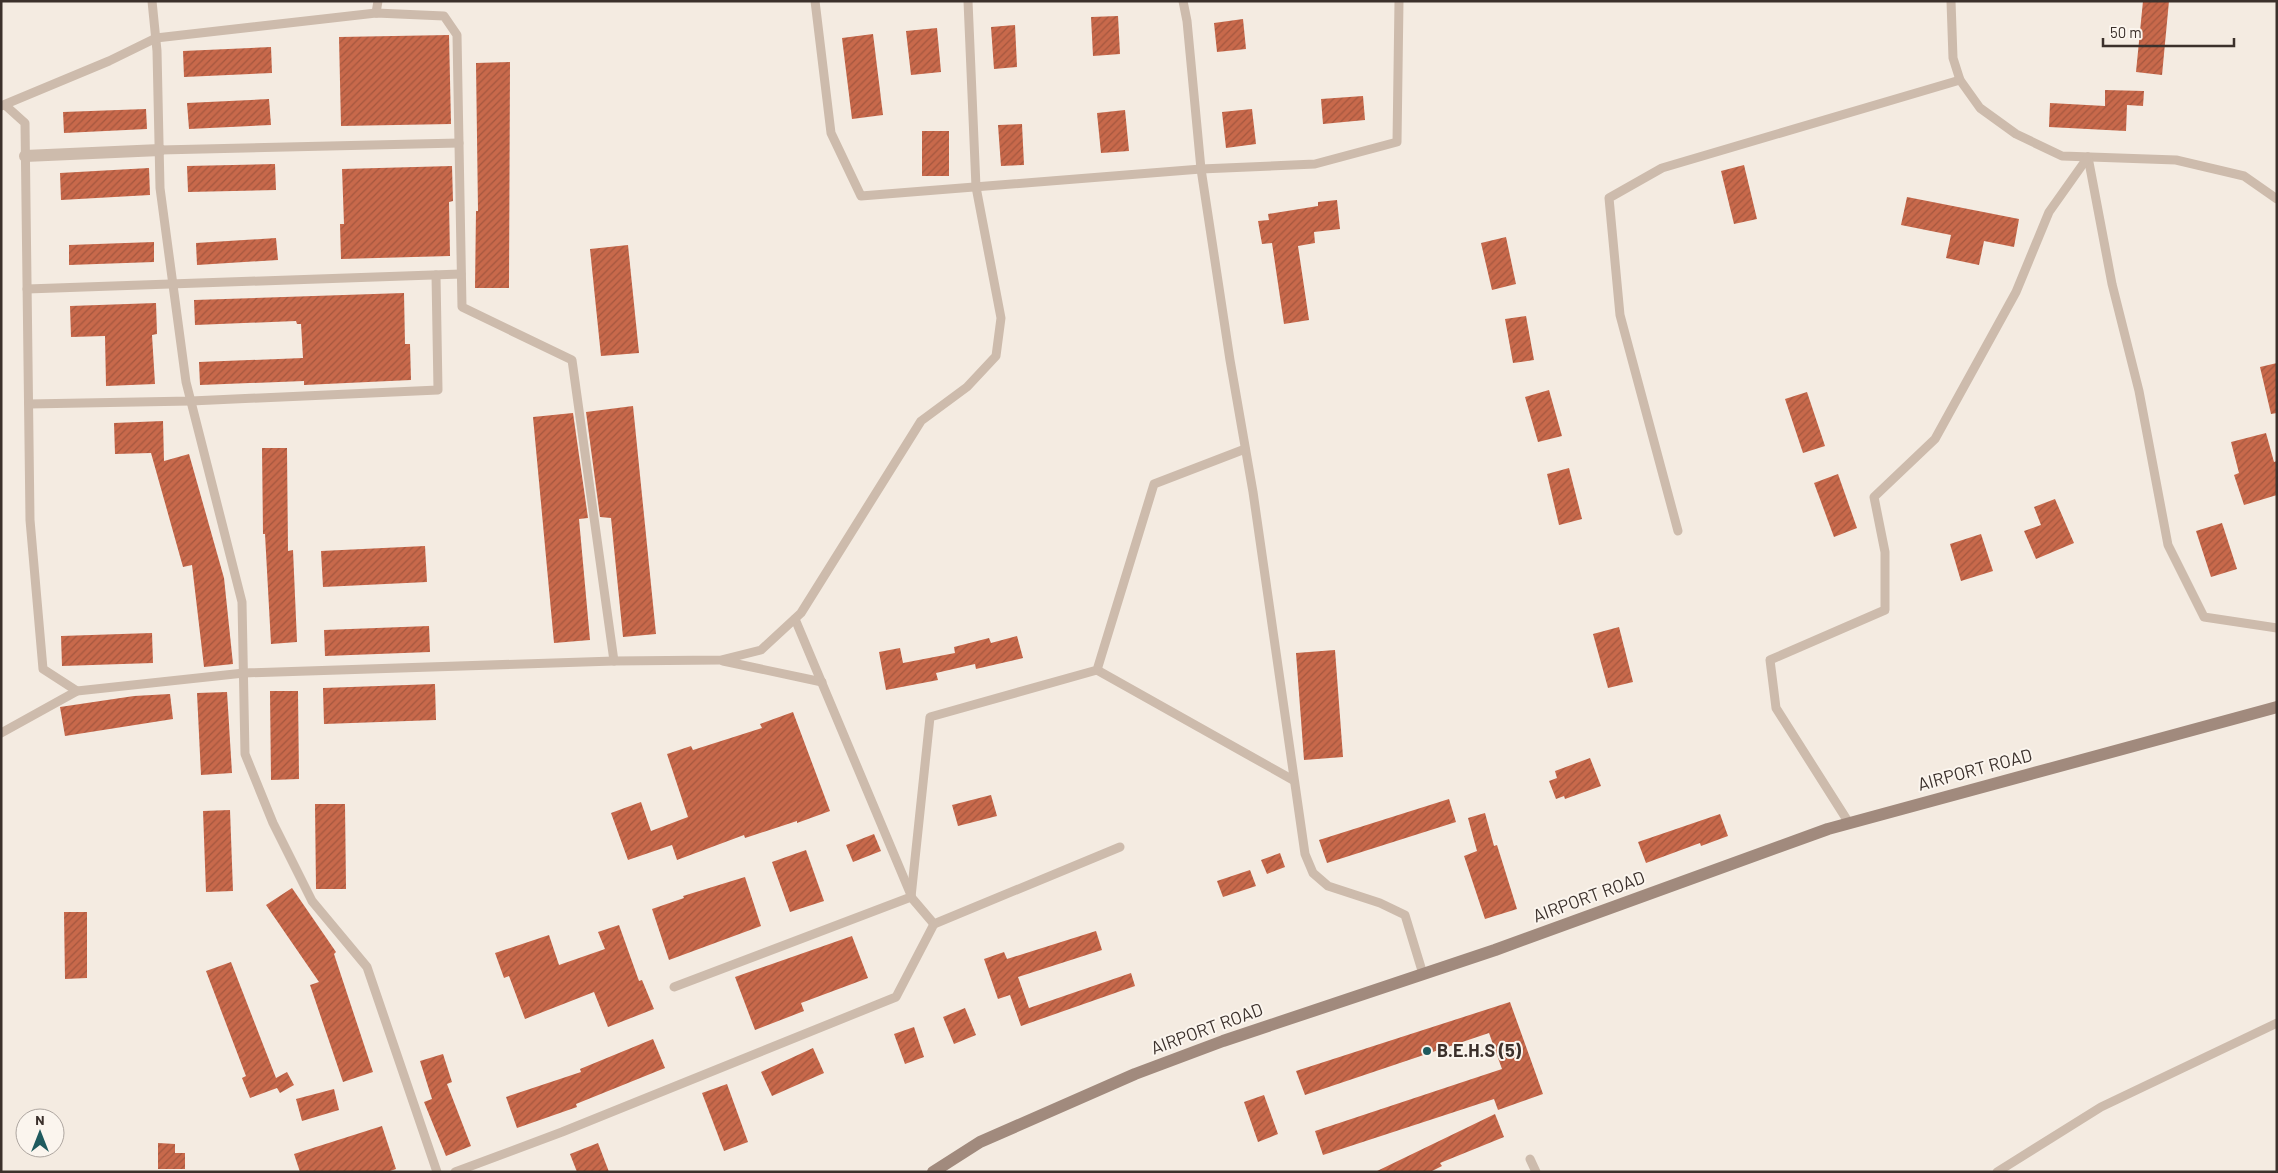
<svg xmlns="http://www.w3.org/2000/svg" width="2278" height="1173" viewBox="0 0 2278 1173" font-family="Barlow,sans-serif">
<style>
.building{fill:url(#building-hatch)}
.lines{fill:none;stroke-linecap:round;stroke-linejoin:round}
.service{stroke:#cdbbac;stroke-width:9}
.minor{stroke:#cdbbac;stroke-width:12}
.secondary{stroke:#a18a7d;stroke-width:12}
.poi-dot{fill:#1f5a5e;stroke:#fbf5ee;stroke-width:2}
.labels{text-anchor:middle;stroke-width:4;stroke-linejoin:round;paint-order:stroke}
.street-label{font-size:18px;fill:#3b302b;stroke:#fbf5ee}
.poi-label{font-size:18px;font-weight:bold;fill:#3b302b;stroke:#fbf5ee;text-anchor:start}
</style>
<defs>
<pattern id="building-hatch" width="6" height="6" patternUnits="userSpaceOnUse" patternTransform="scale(1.25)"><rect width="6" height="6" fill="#c8694b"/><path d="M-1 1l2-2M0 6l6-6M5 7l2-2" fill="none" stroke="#a4573f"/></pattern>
</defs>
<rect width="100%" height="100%" fill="#f4ebe1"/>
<g class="building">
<polygon points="2143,1 2169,1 2162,75 2136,72"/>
<polygon points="1118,16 1120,54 1093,56 1091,17"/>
<polygon points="1243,19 1246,49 1217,52 1214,23"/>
<polygon points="1015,25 1017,67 994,69 991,27"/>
<polygon points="937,28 941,72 911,75 906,31"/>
<polygon points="873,34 883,115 852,119 842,38"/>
<polygon points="449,35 451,124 341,126 339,37"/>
<polygon points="271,47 272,73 184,77 183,51"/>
<polygon points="510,62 509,288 475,288 476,211 478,211 476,63"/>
<polygon points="2105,90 2144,91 2143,106 2127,105 2126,131 2049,127 2050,103 2105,106"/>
<polygon points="1363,96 1365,120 1323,124 1321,99"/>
<polygon points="269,99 271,125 189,129 187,103"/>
<polygon points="146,109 147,129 64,133 63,112"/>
<polygon points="1252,109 1256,144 1226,148 1222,112"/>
<polygon points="1125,110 1129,151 1101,153 1097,113"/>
<polygon points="1022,124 1024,165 1001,166 998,125"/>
<rect x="922" y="131" width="27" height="45"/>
<polygon points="275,164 276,190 188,192 187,166"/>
<polygon points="1744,165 1757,219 1734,224 1721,171"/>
<polygon points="452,166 453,201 449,202 450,256 341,259 340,224 344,224 342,169"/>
<polygon points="149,168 150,195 61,200 60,173"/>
<polygon points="1907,197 2019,219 2014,247 1984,241 1979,265 1946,258 1951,235 1901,225"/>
<polygon points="1337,200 1340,229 1314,232 1315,243 1298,246 1309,320 1284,324 1272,243 1262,244 1258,221 1269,220 1268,214 1318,206 1318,202"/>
<polygon points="1506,237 1516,284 1492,290 1481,243"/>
<polygon points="276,238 278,260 197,265 196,243"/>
<polygon points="154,242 154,262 69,265 69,245"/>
<polygon points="628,245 639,353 601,356 590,249"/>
<polygon points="404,293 405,344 410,344 411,380 304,385 304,381 200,385 199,362 303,358 301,324 297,324 296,321 195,325 194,300"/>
<polygon points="156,303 157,334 152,335 155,384 106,386 105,336 71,337 70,306"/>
<polygon points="1526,316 1534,360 1513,363 1505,319"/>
<polygon points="2277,363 2277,413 2271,414 2260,367"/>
<polygon points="1549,390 1562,436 1538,442 1525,397"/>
<polygon points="1807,392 1825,446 1803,453 1785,399"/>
<polygon points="633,406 656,634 623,637 611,518 600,517 586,412"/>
<polygon points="573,413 588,518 579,519 590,640 554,643 533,417"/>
<polygon points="163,421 164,461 189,454 224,578 233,664 204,667 192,565 183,567 151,453 115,454 114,423"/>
<polygon points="2266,433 2274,462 2277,461 2277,495 2244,505 2234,475 2239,473 2231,442"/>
<polygon points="262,448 287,448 288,551 293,550 297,642 271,644 265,534 263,534"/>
<polygon points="1569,468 1582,519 1559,525 1547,474"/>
<polygon points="1838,474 1857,528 1834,537 1814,483"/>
<polygon points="2055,499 2074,543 2036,559 2024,531 2041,525 2034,507"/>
<polygon points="2222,523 2237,569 2211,577 2196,531"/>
<polygon points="1981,534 1993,571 1961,581 1950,544"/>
<polygon points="425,546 427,582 323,587 321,551"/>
<polygon points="429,626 430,652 325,656 324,630"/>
<polygon points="1619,627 1633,682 1608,688 1593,634"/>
<polygon points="152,633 153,663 62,666 61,636"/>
<polygon points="1017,636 1023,658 976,669 975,664 936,673 938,680 886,690 879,652 900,648 903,663 955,653 954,647 989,638 991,643"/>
<polygon points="1335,650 1343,757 1304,760 1296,653"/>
<polygon points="435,684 436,720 324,724 323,688"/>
<polygon points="270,691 298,691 299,779 271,780"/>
<polygon points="227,692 232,773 201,775 197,693"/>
<polygon points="170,694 173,719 65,736 60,707 134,696"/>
<polygon points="793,712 830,811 797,823 797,821 745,838 744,835 677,860 672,845 628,860 611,813 641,802 651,831 688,817 667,754 691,746 693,750 762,728 760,724"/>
<polygon points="1590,758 1601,786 1565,799 1564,796 1556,799 1549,781 1557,778 1555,771"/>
<polygon points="991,795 997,816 958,826 952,805"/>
<polygon points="1449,799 1456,822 1327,863 1319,840"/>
<polygon points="315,804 345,804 346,889 316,889"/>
<polygon points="230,810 233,891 206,892 203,811"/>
<polygon points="1485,813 1494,846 1497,845 1517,909 1485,919 1464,856 1477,851 1468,818"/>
<polygon points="1720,814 1728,836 1701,846 1700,843 1646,863 1638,842"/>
<polygon points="874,834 881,851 853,862 846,845"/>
<polygon points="806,850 824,901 790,912 772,862"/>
<polygon points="1280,853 1285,867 1267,874 1261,860"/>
<polygon points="1250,870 1256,886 1223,897 1217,881"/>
<polygon points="745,877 761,926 669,960 652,909 684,898 683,896"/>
<polygon points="292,888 336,952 334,954 373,1072 343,1082 310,985 319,982 266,905"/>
<polygon points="64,912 87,912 87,978 65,979"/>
<polygon points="619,925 639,981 642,980 654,1009 608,1027 594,992 525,1019 509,976 504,978 495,953 549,935 559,965 605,949 598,932"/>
<polygon points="1096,931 1102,950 1018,977 1029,1008 1131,973 1135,986 1021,1026 1010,995 998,999 984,959 1004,952 1007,959"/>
<polygon points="852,936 868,978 801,1003 804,1011 755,1030 735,977"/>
<polygon points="231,962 276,1078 287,1072 294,1085 280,1093 277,1088 250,1098 242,1078 246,1076 206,971"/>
<polygon points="1510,1002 1543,1094 1498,1110 1494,1099 1323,1155 1315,1131 1502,1069 1489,1033 1305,1095 1296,1071"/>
<polygon points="965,1008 976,1035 954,1044 943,1017"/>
<polygon points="914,1027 924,1057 905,1064 894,1034"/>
<polygon points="653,1039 665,1068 576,1104 577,1107 517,1128 506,1097 581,1072 580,1069"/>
<polygon points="813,1048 824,1073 772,1096 761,1072"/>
<polygon points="443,1054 452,1082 447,1084 471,1146 446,1156 424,1102 432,1099 420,1061"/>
<polygon points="727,1084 748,1142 724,1151 702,1093"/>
<polygon points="334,1089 339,1110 302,1121 296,1099"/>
<polygon points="1264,1095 1278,1134 1258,1142 1244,1102"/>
<polygon points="1495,1114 1504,1137 1440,1163 1442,1166 1430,1172 1375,1172"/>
<polygon points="382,1126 396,1169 387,1172 300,1172 294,1154"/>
<polygon points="158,1143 175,1144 175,1153 185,1153 185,1169 158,1169"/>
<polygon points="598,1143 609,1172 577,1172 570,1154"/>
</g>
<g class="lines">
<g class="service">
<polyline points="152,1 157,51 160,188 186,382 242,602 245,754 273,823 312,901 367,967 437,1172"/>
<polyline points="815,1 831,133 861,196 1201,169 1315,164 1397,142 1399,1"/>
<polyline points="1183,1 1187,21 1201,169 1230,360 1253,492 1305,854 1313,873 1328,886 1380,903 1405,915 1423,974"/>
<polyline points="1951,1 1953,58 1960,80 1980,108 2016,134 2062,156 2176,160 2244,176 2277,199"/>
<polyline points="376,13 378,1"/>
<polyline points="5,105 25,123 30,520 43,669 77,691"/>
<polyline points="1,106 109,61 156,38 376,13 444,16 457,35 462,307 572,360 614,661"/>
<polyline points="160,150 459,143"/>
<polyline points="2088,157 2112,284 2139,391 2168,545 2204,617 2277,628"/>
<polyline points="27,289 461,274"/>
<polyline points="29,404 191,401 438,390 436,275"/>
<polyline points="1678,531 1620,315 1609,198 1662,168 1960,80"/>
<polyline points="795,619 911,895"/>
<polyline points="723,661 822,682"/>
<polyline points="1097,670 1293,780"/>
<polyline points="1,733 77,691 244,673 614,661 721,660 761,650 801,613 921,421 967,387 996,356 1001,318 976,187 968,1"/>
<polyline points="1849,823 1776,708 1770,660 1885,610 1885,552 1874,497 1935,439 2016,292 2049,212 2088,157"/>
<polyline points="911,897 930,717 1097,670 1154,484 1245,449"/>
<polyline points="674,987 911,897 934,924 1120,847"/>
<polyline points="1530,1159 1536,1172"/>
<polyline points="455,1172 562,1132 896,997 934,924"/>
<polyline points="1997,1172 2101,1107 2277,1023"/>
</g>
<polyline class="minor" points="25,156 160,150"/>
<polyline class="secondary" points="933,1172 980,1142 1135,1074 1223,1041 1495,950 1828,829 2277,707"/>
</g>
<circle class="poi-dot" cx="1427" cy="1051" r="5"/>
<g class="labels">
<g class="street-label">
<text transform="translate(1975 770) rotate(-15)" y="6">AIRPORT ROAD</text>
<text transform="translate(1589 897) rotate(-20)" y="6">AIRPORT ROAD</text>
<text transform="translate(1207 1029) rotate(-20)" y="6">AIRPORT ROAD</text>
</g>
<g class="poi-label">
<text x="1437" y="1057">B.E.H.S (5)</text>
</g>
</g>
<rect width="2278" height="1173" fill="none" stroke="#3b302b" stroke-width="5"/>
<g transform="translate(40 1133)"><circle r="24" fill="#fbf5ee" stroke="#aea6a0"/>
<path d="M0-4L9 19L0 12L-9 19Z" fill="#1f5a5e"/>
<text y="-8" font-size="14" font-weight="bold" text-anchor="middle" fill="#3b302b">N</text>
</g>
<path d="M2103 38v8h131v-8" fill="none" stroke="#3b302b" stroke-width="2.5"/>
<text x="2110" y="38" font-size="15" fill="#3b302b" stroke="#fbf5ee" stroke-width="4" paint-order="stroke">50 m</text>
</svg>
